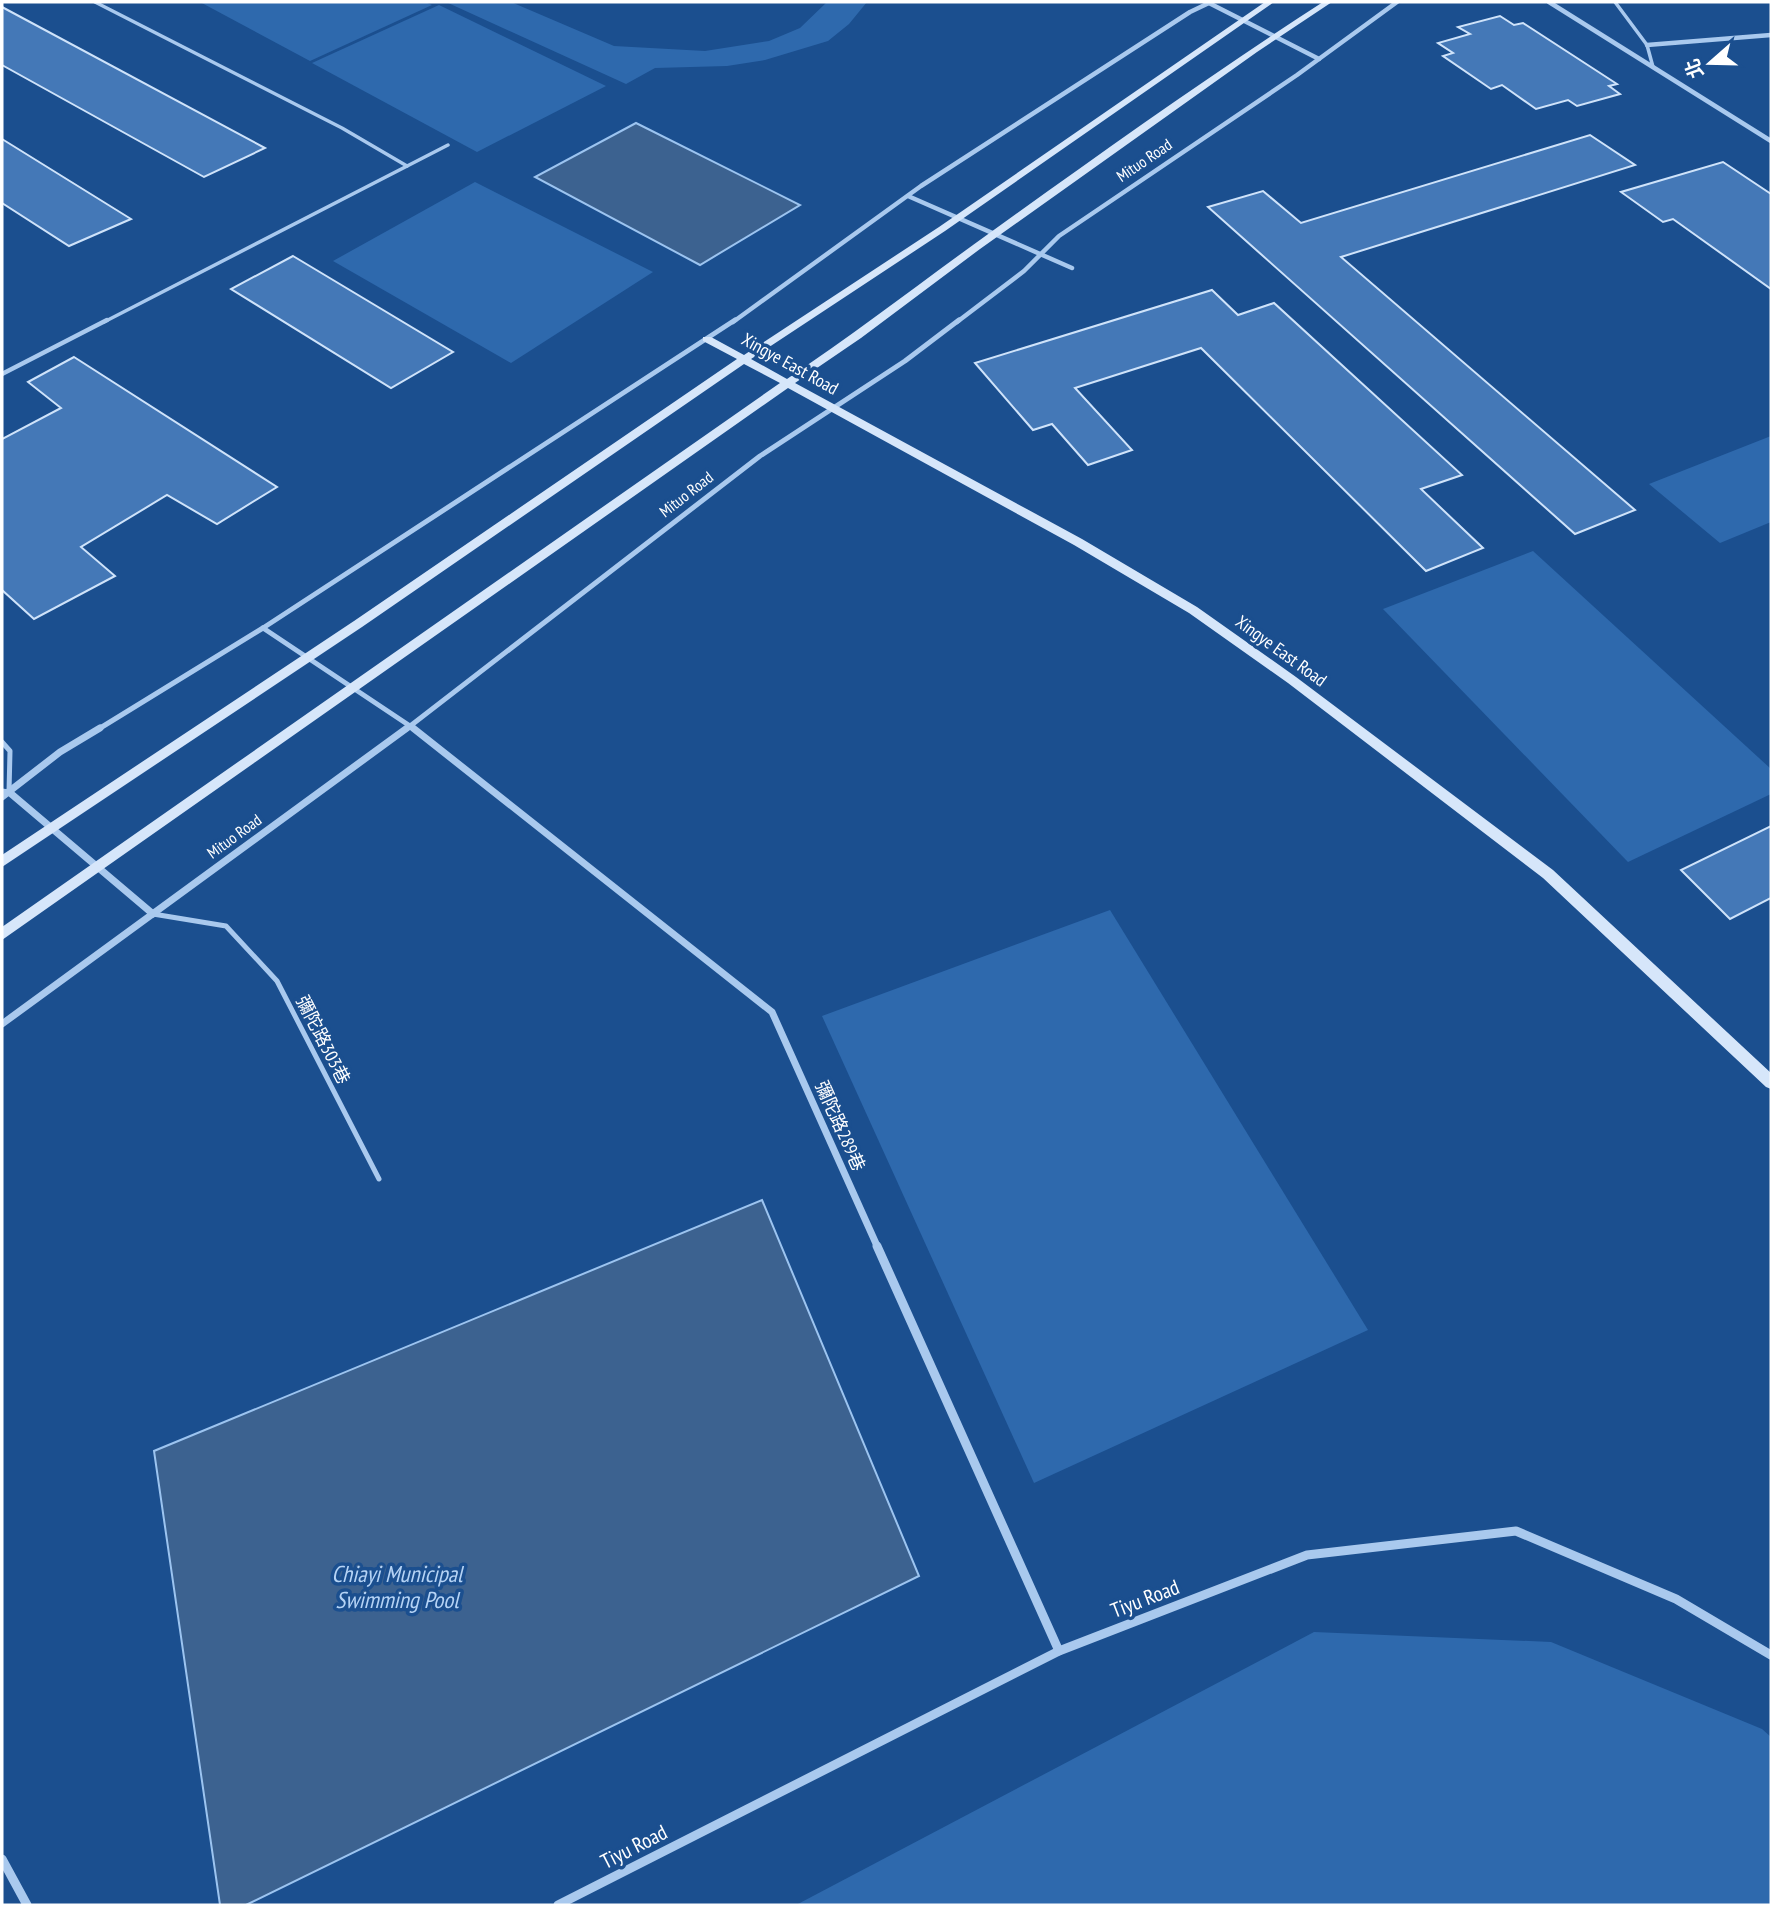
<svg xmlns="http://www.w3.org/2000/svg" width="1773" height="1907" viewBox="0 0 1773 1907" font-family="'PT Sans Narrow','Noto Sans TC',sans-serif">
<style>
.green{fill:#2e69ad}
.water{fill:#3c6290;stroke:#9cc4f0;stroke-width:2}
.building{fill:#4478b7;stroke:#cfe3fa;stroke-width:2}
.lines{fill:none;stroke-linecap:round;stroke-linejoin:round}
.lane-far2{stroke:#a9c9ee;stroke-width:3.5}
.lane-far1{stroke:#a9c9ee;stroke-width:4.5}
.lane{stroke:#a9c9ee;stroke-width:5}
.street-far3{stroke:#a9c9ee;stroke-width:4.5}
.street-far2{stroke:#a9c9ee;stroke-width:5}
.street-far1{stroke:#a9c9ee;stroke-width:7}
.street{stroke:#a9c9ee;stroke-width:9}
.secondary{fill:#d6e6fa;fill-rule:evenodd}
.labels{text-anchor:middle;stroke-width:7;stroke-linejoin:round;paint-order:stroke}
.far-street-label{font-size:16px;fill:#fff;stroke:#1b4f8f}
.street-label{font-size:18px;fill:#fff;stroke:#1b4f8f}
.near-street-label{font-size:21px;fill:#fff;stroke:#1b4f8f}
.near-water-label{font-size:23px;font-style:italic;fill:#b5d3f5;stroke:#1b4f8f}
</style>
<rect width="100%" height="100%" fill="#1b4f8f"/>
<g class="green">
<polygon points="200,2 425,2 432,5 310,61"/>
<polygon points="446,2 511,2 614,46 705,51 769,41 800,28 827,2 867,2 849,24 828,41 765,60 727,66 655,68 626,84"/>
<polygon points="439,5 606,86 477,152 312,63"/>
<polygon points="475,182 653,272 511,363 333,261"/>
<polygon points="1771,436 1771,522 1720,543 1649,484"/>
<polygon points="1533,551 1771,769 1771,794 1628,862 1383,609"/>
<polygon points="1110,910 1368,1330 1034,1483 822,1016"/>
<polygon points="1314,1632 1551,1642 1762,1729 1771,1737 1771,1905 796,1905"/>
</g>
<g class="water">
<polygon points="636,123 800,205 700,265 535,177"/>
<polygon points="762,1200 919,1576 246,1905 220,1905 154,1451"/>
</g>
<g class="building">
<polygon points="2,7 265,148 204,177 2,65"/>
<polygon points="1500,16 1514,25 1523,23 1617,84 1609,86 1620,94 1577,106 1568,100 1536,109 1502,85 1491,89 1443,56 1453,53 1438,43 1470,34 1458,27"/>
<polygon points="1590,135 1635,165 1341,257 1635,510 1575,534 1208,207 1263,191 1301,223"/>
<polygon points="2,139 131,219 69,246 2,203"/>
<polygon points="1723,162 1771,194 1771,289 1673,219 1663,222 1621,192"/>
<polygon points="293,256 453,352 391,388 231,289"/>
<polygon points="1212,290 1238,315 1274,303 1462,475 1421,489 1483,548 1426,571 1201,348 1075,388 1132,450 1088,465 1052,424 1033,430 975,363"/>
<polygon points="74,357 277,487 217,524 167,495 81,547 115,576 34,619 2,590 2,439 61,408 28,382"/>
<polygon points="1771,826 1771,898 1730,919 1681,870"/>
</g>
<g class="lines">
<g class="lane-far2">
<polyline points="95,2 342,128 407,166"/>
<polyline points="1615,2 1647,45 1653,67"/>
<polyline points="104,322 448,145"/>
</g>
<polyline class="lane-far1" points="2,374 107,320"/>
<g class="lane">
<polyline points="2,742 10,751 9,792 2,791"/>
<polyline points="153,914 226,926 277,981 379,1179"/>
</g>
<g class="street-far3">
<polyline points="1207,2 1319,59"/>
<polyline points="1549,2 1771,141"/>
<polyline points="1647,45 1771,35"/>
<polyline points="908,196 1072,268"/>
<polyline points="733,322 921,186 1190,12 1211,2"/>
<polyline points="957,322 1024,271 1059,236 1297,75 1397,2"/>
</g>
<g class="street-far2">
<polyline points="263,628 416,730"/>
<polyline points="97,730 263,628 735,320"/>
<polyline points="405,730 760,456 905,361 959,320"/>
</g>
<g class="street-far1">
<polyline points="413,728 772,1012 878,1248"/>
<polyline points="9,792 153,914"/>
<polyline points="2,797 60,752 100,728"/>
<polyline points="2,1024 407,728"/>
</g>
<g class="street">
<polyline points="877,1246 1059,1651"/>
<polyline points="2,1859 27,1905"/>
<polyline points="558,1905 1059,1651 1307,1555 1516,1531 1676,1599 1771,1655"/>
</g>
<path class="secondary" d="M1265 2H1274L945 231 751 359 787 379C851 336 911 290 973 245 1088 162 1204 79 1323 2H1332L1257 52 980 249 861 338 795 383 1082 539 1197 607 1296 677 1553 870 1771 1073V1089L1766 1087 1543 878 1288 683 1189 613 1074 545 788 388 2 940V927L780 383 744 364 362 627 2 867V855L354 621 737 359 703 341V337H711L744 355 939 227Z"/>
</g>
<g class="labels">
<g class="far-street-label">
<text transform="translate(1144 160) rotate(-34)" y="6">Mituo Road</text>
<text transform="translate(686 494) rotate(-38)" y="6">Mituo Road</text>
<text transform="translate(234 836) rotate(-36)" y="6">Mituo Road</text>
</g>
<g class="street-label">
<text transform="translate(790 364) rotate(29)" y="6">Xingye East Road</text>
<text transform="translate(1281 651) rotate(36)" y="6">Xingye East Road</text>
<text transform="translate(323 1040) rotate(63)" y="6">彌陀路303巷</text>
<text transform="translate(840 1126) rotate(66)" y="6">彌陀路289巷</text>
</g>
<g class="near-street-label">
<text transform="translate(1145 1599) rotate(-21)" y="7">Tiyu Road</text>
<text transform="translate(634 1847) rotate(-27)" y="7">Tiyu Road</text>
</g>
<g class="near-water-label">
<text x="397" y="1582">Chiayi Municipal<tspan x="397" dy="26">Swimming Pool</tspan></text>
</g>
</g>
<rect width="1773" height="1907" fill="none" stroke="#ffffff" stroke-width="7"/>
<g transform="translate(1710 63) rotate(250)" stroke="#1b4f8f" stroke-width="5" paint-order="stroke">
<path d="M0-5L12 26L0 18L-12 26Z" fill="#ffffff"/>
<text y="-10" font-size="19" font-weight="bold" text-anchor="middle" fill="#ffffff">北</text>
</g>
</svg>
